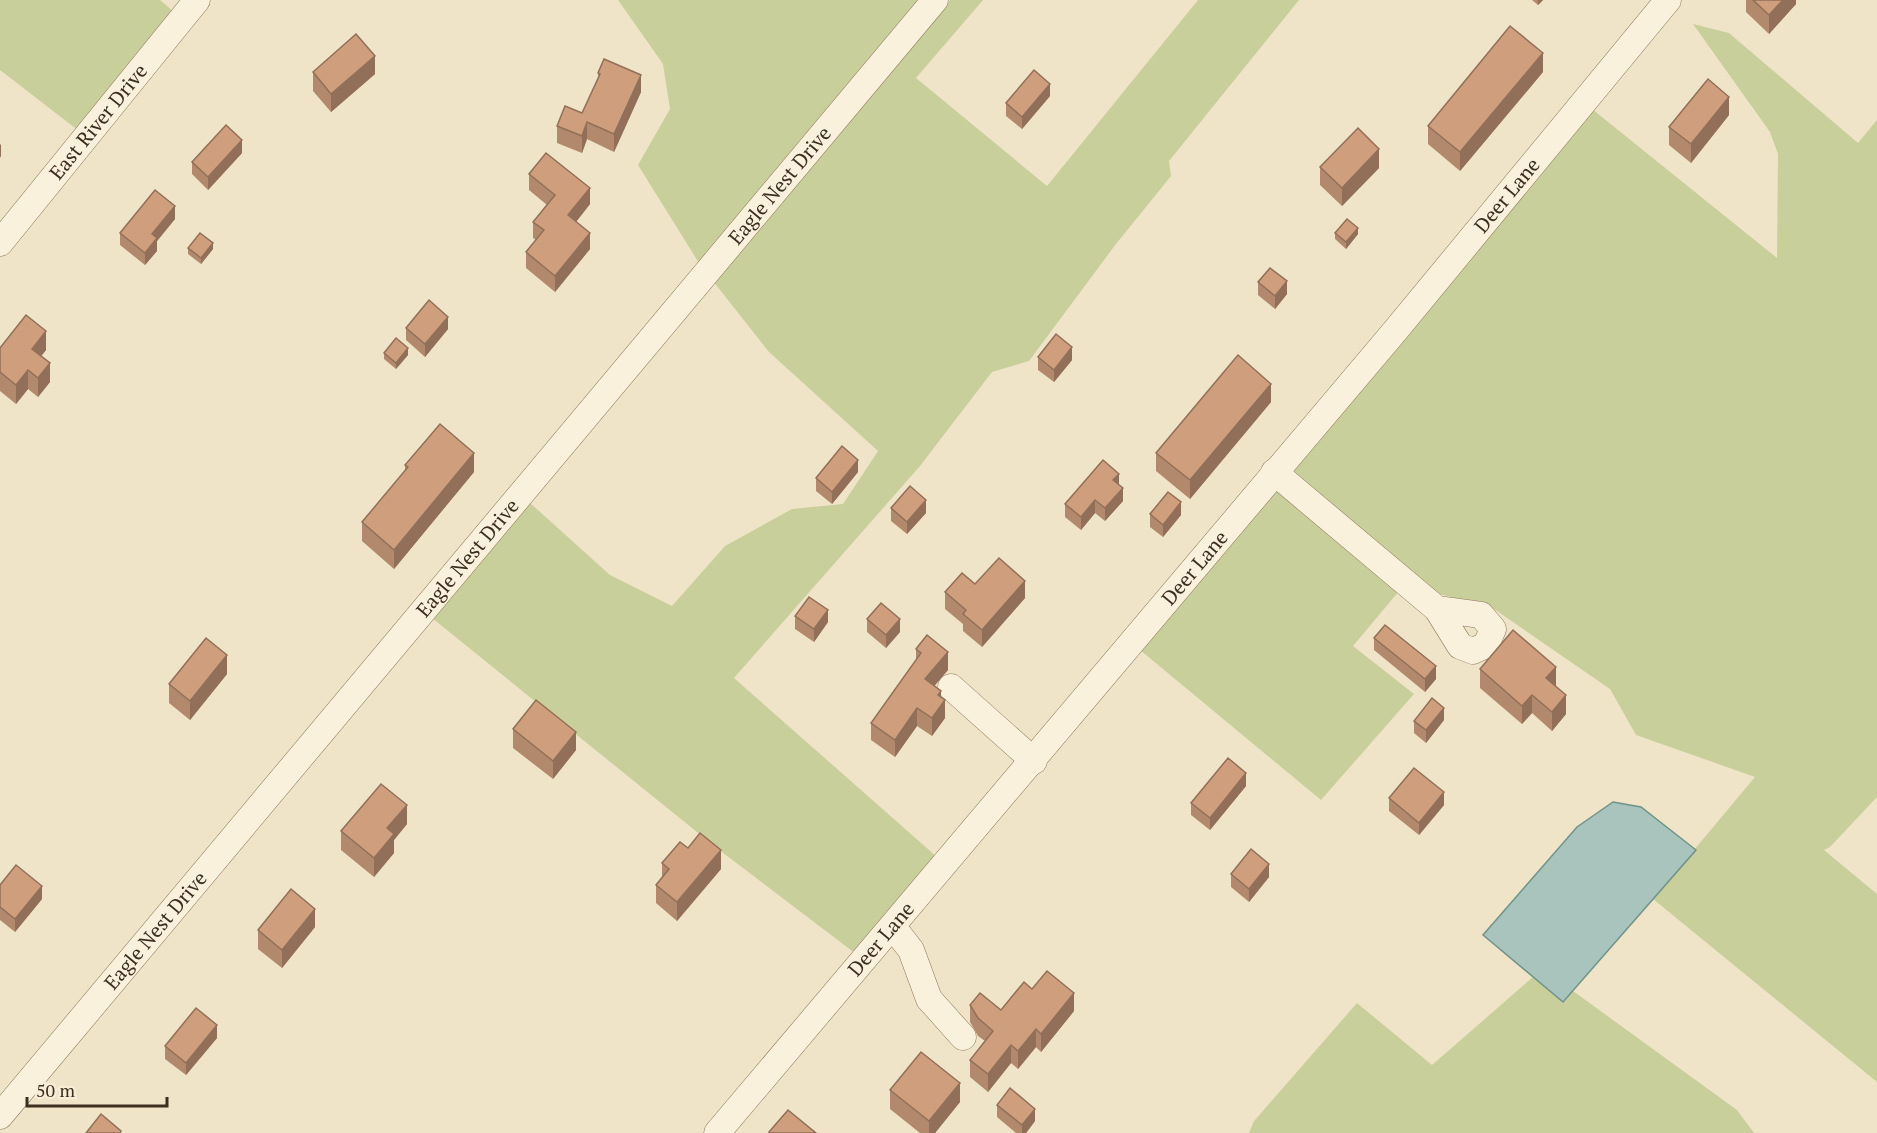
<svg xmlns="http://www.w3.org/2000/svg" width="1877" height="1133" viewBox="0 0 1877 1133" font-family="'PT Serif',serif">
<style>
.green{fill:#c9cf9b}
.water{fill:#a9c4bc;stroke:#6f938a;stroke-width:1.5}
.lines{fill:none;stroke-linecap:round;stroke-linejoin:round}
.minor-casing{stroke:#8d765c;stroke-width:27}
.minor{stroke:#faf1dc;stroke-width:26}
.wall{fill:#b2896c}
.shaded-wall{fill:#916f58}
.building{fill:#cf9f7d;stroke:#916f58;stroke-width:1.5}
.labels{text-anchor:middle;stroke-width:6;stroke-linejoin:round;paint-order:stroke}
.street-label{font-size:20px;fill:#3d2e20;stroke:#f7eed8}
</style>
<rect width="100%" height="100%" fill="#f0e4c8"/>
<g class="green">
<polygon points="0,0 160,0 174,12 79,131 0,70"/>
<polygon points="618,0 921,0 699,263 638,165 670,109 663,64"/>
<polygon points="950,0 983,0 916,78 1047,186 1198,0 1299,0 1169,161 1171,176 1116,244 1029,361 992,372 920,466 734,678 937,857 856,954 718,849 432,618 529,502 610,575 672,606 725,546 792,509 843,504 878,451 769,352 713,281"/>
<polygon points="1693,24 1729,33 1858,143 1877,120 1877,797 1830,847 1824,850 1877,894 1877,1082 1653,899 1755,777 1636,735 1610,689 1494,609 1433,592 1289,472 1592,109 1777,258 1778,154 1770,132"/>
<polygon points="1276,487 1400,590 1353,646 1414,694 1321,800 1140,650"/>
<polygon points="1533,977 1563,1002 1573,991 1737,1110 1754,1133 1249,1133 1254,1121 1357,1003 1432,1065"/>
</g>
<polygon class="water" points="1613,802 1641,807 1696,850 1563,1002 1483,935 1577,827"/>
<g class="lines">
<g class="minor-casing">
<g id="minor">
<path id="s1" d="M0 243 197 0"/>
<polyline points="1274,472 1437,609 1460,646 1473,651 1486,645 1493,629 1481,615 1437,609"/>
<polyline points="951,687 1034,761"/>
<polyline points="893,927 911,950 929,999 963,1037"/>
<path id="s2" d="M0 1116 935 0"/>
<path id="s3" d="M717 1133 1395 331 1668 0"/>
</g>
</g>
<use href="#minor" class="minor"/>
</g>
<g class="wall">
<polygon points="1532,0 1543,0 1538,5"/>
<polygon points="1746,0 1796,0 1796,4 1769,34 1746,12"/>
<polygon points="313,72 375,74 331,112 313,91"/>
<polygon points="1543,72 1460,171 1428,144 1428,126"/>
<polygon points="598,73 641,92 614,152 587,139 582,153 557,143 557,126 582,113 598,78"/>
<polygon points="1050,96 1022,129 1006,116 1006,103"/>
<polygon points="1729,115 1691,163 1669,145 1669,127"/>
<polygon points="242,153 208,190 192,174 192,162"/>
<polygon points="1320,167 1379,168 1342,206 1320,185"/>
<polygon points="529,174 590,204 576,222 590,249 555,292 526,268 526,252 536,240 533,238 533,222 547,205 529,190"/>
<polygon points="175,219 157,241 157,251 145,265 120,245 120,233"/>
<polygon points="1335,233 1358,234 1346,249 1335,239"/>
<polygon points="188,248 213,249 201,264 188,254"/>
<polygon points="1258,282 1287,294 1275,309 1258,295"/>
<polygon points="406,328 448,329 425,357 406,340"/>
<polygon points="0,348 46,350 41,356 50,382 38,397 28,389 16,404 0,391"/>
<polygon points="384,353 408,355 396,369 384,359"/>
<polygon points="1038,357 1072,360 1054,382 1038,370"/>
<polygon points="1271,402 1190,499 1156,471 1156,453"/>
<polygon points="405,465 474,472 394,569 362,541 362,522 405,471"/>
<polygon points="858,472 832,504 816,491 816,478"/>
<polygon points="1119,485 1123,501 1105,521 1095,513 1081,530 1065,517 1065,504"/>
<polygon points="891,508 926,513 907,534 891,521"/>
<polygon points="1150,514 1181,515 1163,537 1150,527"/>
<polygon points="975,584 1025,598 982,647 963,631 963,624 945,609 945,592"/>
<polygon points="795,616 828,622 814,642 795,629"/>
<polygon points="867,619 900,632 886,648 867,632"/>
<polygon points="1374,638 1436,679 1425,692 1374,650"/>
<polygon points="916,649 948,670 934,686 941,698 945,718 932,736 917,726 895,757 871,740 871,723 916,661"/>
<polygon points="1480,669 1556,686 1566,714 1552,731 1532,713 1522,724 1480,688"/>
<polygon points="227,674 190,720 169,703 169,684"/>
<polygon points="1444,720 1426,743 1414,733 1414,721"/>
<polygon points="513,729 576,750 553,779 513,748"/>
<polygon points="1246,786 1210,830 1191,815 1191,803"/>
<polygon points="1389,798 1444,805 1419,835 1389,811"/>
<polygon points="407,824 394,840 394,853 374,877 341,850 341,831"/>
<polygon points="688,848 721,869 677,921 656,903 656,885 662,878 662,863"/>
<polygon points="1231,874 1269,877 1249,902 1231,887"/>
<polygon points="0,885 42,899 15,932 0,920"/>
<polygon points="315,927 282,968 258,949 258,930"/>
<polygon points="1032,989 1074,1011 1041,1052 1036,1047 1018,1069 1011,1063 988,1092 970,1077 970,1060 985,1041 978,1036 970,1022 970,1005 1001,1010"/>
<polygon points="217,1038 186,1075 165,1059 165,1046"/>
<polygon points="890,1090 960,1102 935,1133 920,1133 890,1109"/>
<polygon points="997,1105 1035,1121 1026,1133 1016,1133 997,1117"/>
</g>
<g class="shaded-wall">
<polygon points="1538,0 1543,0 1538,5"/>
<polygon points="1783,0 1796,0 1796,4 1769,34 1769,15"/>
<polygon points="1543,53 1543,72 1460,171 1460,152"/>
<polygon points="375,56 375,74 331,112 331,94"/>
<polygon points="641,75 641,92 614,152 614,134"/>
<polygon points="1050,84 1050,96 1022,129 1022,117"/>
<polygon points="1729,97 1729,115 1691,163 1691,144"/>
<polygon points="587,122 587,139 582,153 582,136"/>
<polygon points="242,140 242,153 208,190 208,177"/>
<polygon points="1,144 1,156 0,158 0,145"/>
<polygon points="1379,149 1379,168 1342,206 1342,188"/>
<polygon points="590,188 590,204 568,232 568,215"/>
<polygon points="175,206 175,219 157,241 157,251 145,265 145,253 152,234"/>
<polygon points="1358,228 1358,234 1346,249 1346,242"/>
<polygon points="590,233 590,249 555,292 555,276"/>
<polygon points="213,243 213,249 201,264 201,258"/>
<polygon points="1287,281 1287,294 1275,309 1275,296"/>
<polygon points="448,317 448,329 425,357 425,344"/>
<polygon points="46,331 46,350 32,368 32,349"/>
<polygon points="1072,347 1072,360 1054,382 1054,370"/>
<polygon points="408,348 408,355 396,369 396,363"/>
<polygon points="50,363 50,382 38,397 38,378"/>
<polygon points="28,370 28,389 16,404 16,385"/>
<polygon points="1271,384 1271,402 1190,499 1190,480"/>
<polygon points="474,453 474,472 394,569 394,550"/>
<polygon points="858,460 858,472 832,504 832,492"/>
<polygon points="1119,474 1119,486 1113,480"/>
<polygon points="1123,488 1123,501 1105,521 1105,508"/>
<polygon points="926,500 926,513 907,534 907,522"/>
<polygon points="1095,500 1095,513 1081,530 1081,517"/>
<polygon points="1181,502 1181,515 1163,537 1163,525"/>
<polygon points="1025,581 1025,598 982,647 982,630"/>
<polygon points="828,610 828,622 814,642 814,629"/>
<polygon points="900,619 900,632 886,648 886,635"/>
<polygon points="948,652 948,670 925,697 925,679"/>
<polygon points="227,655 227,674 190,720 190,701"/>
<polygon points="1436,666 1436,679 1425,692 1425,679"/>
<polygon points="1556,667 1556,686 1546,697 1546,678"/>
<polygon points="941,691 941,706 945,700 945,718 932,736 932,718 938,695"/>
<polygon points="1532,695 1532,713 1522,724 1522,706"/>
<polygon points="1566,695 1566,714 1552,731 1552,712"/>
<polygon points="917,708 917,726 895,757 895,740"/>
<polygon points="1444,708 1444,720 1426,743 1426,730"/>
<polygon points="576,732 576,750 553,779 553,761"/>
<polygon points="1246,773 1246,786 1210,830 1210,818"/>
<polygon points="1444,792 1444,805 1419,835 1419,823"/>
<polygon points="407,805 407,824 394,840 394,853 374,877 374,858 387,828"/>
<polygon points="721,850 721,869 677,921 677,902"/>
<polygon points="1269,864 1269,877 1249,902 1249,889"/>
<polygon points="42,886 42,899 15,932 15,919"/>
<polygon points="315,909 315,927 282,968 282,950"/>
<polygon points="1074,993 1074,1011 1041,1052 1041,1034"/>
<polygon points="217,1025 217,1038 186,1075 186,1063"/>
<polygon points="1036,1029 1036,1047 1018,1069 1018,1051"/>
<polygon points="1011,1045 1011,1063 988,1092 988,1074"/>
<polygon points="960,1083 960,1102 935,1133 929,1133 929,1121"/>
<polygon points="1035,1109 1035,1121 1026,1133 1022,1133 1022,1125"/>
</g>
<g class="building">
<polygon points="1753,0 1783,0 1769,15"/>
<polygon points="1510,26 1543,53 1460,152 1428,126"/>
<polygon points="356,34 375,56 331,94 313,72"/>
<polygon points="604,59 641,75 614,134 587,122 582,136 557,126 565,106 582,113 600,74 598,73"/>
<polygon points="1034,70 1050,84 1022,117 1006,103"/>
<polygon points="1708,79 1729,97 1691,144 1669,127"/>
<polygon points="226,125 242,140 208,177 192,162"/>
<polygon points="1358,128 1379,149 1342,188 1320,167"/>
<polygon points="546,153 590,188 568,215 590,233 555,276 526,252 544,230 533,222 555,195 529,174"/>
<polygon points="155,190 175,206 152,234 157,238 145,253 120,233"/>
<polygon points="1347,219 1358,228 1346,242 1335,233"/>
<polygon points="200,233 213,243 201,258 188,248"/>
<polygon points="1270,268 1287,281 1275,296 1258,282"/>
<polygon points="429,300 448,317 425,344 406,328"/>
<polygon points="26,315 46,331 32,349 50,363 38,378 28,370 16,385 0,372 0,348"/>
<polygon points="1056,334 1072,347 1054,370 1038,357"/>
<polygon points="396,338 408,348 396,363 384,353"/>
<polygon points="1238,355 1271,384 1190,480 1156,453"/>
<polygon points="440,424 474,453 394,550 362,522 408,467 405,465"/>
<polygon points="842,446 858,460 832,492 816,478"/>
<polygon points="1103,460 1119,474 1113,480 1123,488 1105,508 1095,500 1081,517 1065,504"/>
<polygon points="910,486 926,500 907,522 891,508"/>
<polygon points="1168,492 1181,502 1163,525 1150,514"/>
<polygon points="999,558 1025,581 982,630 963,614 966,610 945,592 962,573 975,584"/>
<polygon points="809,597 828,610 814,629 795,616"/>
<polygon points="881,603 900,619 886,635 867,619"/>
<polygon points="1385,625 1436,666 1425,679 1374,638"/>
<polygon points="1513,630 1556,667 1546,678 1566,695 1552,712 1532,695 1522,706 1480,669"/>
<polygon points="927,635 948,652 925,679 941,691 938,695 945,700 932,718 917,708 895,740 871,723 921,653 916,649"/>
<polygon points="206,638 227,655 190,701 169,684"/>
<polygon points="1432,698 1444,708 1426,730 1414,721"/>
<polygon points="536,700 576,732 553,761 513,729"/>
<polygon points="1228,758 1246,773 1210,818 1191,803"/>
<polygon points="1414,768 1444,792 1419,823 1389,798"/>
<polygon points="381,784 407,805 387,828 394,834 374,858 341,831"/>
<polygon points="700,833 721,850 677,902 656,885 669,869 662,863 680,842 688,848"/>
<polygon points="1251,849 1269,864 1249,889 1231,874"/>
<polygon points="16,865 42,886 15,919 0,907 0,885"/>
<polygon points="291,889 315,909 282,950 258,930"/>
<polygon points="1047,971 1074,993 1041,1034 1036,1029 1018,1051 1011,1045 988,1074 970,1060 993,1031 978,1018 970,1005 980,993 1001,1010 1024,982 1032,989"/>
<polygon points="196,1008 217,1025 186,1063 165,1046"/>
<polygon points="921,1052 960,1083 929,1121 890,1090"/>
<polygon points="1010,1088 1035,1109 1022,1125 997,1105"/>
<polygon points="788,1110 816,1133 770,1133 769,1132"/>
<polygon points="101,1114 121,1131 120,1133 86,1133"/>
</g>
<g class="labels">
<g class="street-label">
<text dy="7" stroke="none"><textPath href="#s1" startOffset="156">East River Drive</textPath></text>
<text dy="7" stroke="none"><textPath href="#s2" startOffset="1214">Eagle Nest Drive</textPath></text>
<text dy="7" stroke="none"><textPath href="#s3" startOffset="1226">Deer Lane</textPath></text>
<text dy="7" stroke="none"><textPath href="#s2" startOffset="728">Eagle Nest Drive</textPath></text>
<text dy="7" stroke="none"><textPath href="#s3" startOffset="740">Deer Lane</textPath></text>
<text dy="7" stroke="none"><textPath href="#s2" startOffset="242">Eagle Nest Drive</textPath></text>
<text dy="7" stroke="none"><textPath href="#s3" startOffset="254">Deer Lane</textPath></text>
</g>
</g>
<path d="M27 1097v9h140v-9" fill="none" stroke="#3d2e20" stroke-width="3"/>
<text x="36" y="1097" font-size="18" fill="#3d2e20" stroke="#f7eed8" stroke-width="4.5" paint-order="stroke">50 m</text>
</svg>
